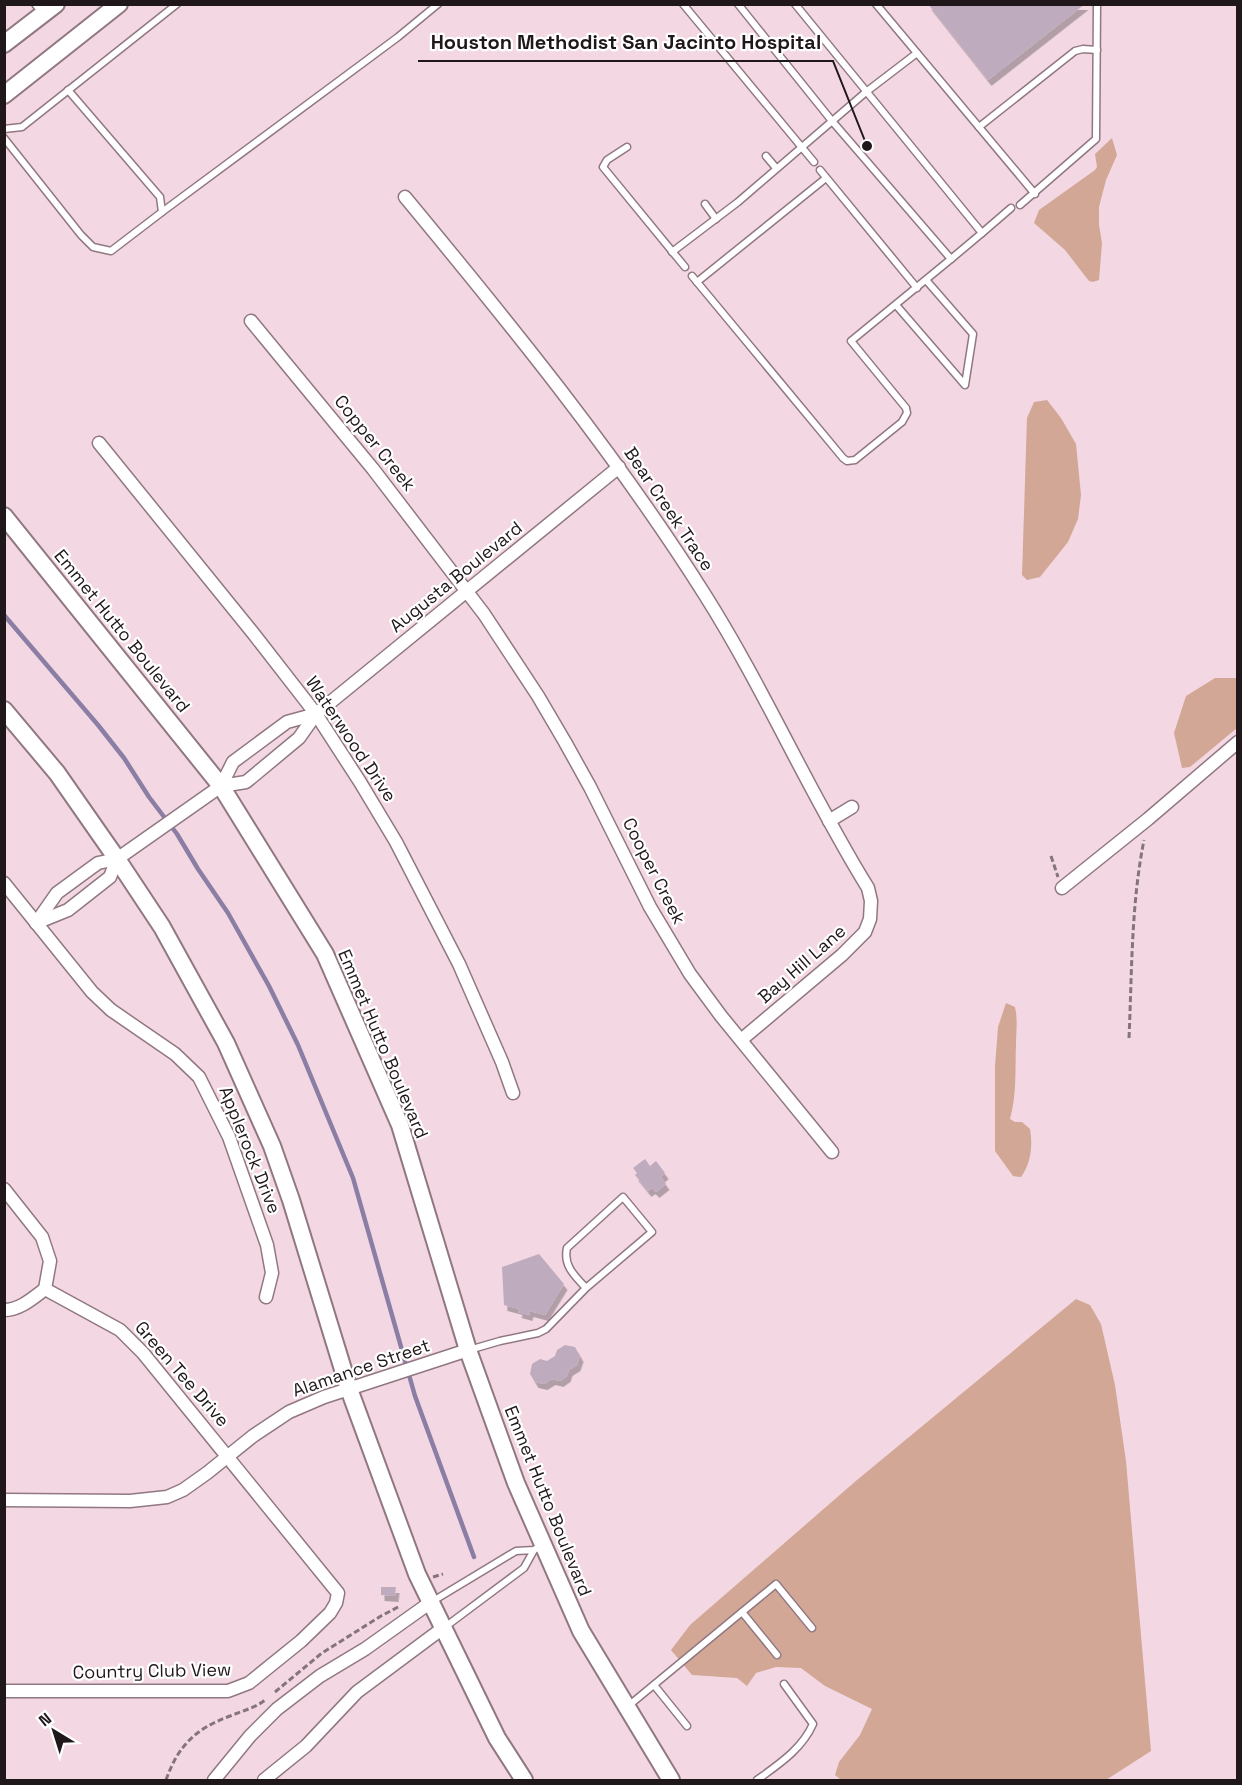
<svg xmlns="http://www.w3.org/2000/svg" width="1242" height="1785" viewBox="0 0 1242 1785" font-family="'Space Grotesk',sans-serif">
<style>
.forest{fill:#d2a795}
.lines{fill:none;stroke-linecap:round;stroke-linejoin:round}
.stream{stroke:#8a7ea4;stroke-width:4.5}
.building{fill:#beabbe;filter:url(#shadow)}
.lane-casing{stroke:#907782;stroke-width:9}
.street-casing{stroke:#907782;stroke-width:15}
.secondary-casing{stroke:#907782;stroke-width:20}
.path{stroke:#86747b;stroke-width:3;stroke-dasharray:6 3;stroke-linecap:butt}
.lane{stroke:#fff;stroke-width:6}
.street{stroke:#fff;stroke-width:12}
.secondary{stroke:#fff;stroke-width:16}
.labels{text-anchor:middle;stroke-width:4.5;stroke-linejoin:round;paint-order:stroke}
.street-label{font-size:18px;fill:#20171b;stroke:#fff}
.leader{fill:none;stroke:#20171b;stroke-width:2}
.callout-dot{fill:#20171b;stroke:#fff;stroke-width:2}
.callout-label{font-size:20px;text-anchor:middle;font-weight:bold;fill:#20171b;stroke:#fff;stroke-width:4.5;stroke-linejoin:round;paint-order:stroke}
</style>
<defs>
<filter id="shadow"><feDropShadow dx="3.5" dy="6" stdDeviation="0" flood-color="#0004"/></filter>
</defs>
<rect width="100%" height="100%" fill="#f3d8e3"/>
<g class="forest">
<polygon points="1112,138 1117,155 1106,180 1099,207 1099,225 1102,243 1099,280 1093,282 1089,281 1065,250 1034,223 1039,210 1095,170 1097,167 1095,154"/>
<polygon points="1047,400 1061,418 1076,444 1081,495 1078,519 1068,542 1040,577 1027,580 1022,575 1027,418 1034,402"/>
<polygon points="1215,678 1237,678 1237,728 1190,767 1182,768 1174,733 1186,696"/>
<path d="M1006 1003 1015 1007C1018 1020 1016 1032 1016 1044 1015 1070 1017 1094 1010 1119L1015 1122H1022L1030 1129C1033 1145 1031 1163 1021 1177L1013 1176 995 1151V1066L998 1027Z"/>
<polygon points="1076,1299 1090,1305 1101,1324 1115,1385 1126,1461 1151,1751 1106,1780 841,1780 835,1775 839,1762 860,1735 872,1709 825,1686 801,1668 776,1667 756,1673 747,1686 737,1678 692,1675 671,1650 690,1625 857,1480"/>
</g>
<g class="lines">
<polyline class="stream" points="4,615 98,725 124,758 149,797 177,834 198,869 228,913 269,986 298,1045 353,1178 415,1396 474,1557"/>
</g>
<g class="building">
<polygon points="928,4 1085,4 988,80"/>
<polygon points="645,1159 650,1166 656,1161 665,1173 661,1177 666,1184 656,1192 652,1188 648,1191 635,1175 637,1173 633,1168"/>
<polygon points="539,1254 564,1284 545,1315 530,1311 529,1315 518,1312 519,1309 504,1305 502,1267"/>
<polygon points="565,1345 575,1347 580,1356 577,1365 569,1370 567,1376 560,1381 552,1379 544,1384 535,1382 530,1374 532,1364 540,1359 547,1361 555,1356 557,1350"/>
<polygon points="381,1587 396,1587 395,1596 381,1595"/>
</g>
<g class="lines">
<g class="lane-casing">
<g id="lane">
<polyline points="35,4 43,14"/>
<polyline points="683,4 814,162"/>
<polyline points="738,4 832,121 951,259 982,233 795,4"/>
<polyline points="876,4 1035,194"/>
<polyline points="979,127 1075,51 1083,49 1097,50"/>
<polyline points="4,129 22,127 177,4"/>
<polyline points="4,138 81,235 93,247 111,251 162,212 160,197 68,90"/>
<polyline points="627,147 607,160 603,167 685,267"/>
<polyline points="766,156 776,168"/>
<polyline points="820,170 917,288"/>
<polyline points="705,204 716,219"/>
<polyline points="1020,205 1096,139 1097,4"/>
<polyline points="162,212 398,37 438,4"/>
<polyline points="982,233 1011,208"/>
<polyline points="672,252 738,202 866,92 917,53"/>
<polyline points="692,276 843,458 847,461 855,460 902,422 907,413 906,408 851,341 951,259"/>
<polyline points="697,282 826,178"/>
<polyline points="896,305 965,385 973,334 926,280"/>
<path d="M469 1350 500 1341 538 1333 546 1329 586 1288 652 1232 623 1197 567 1248C563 1266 575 1276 586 1288"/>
<polyline points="433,1601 516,1551 534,1550 542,1545"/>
<polyline points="742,1612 776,1584 812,1628"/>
<polyline points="445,1627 524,1568 534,1550"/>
<polyline points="654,1685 687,1726"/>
<polyline points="627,1707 742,1612 777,1655"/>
<path d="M757 1780C779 1764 802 1749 813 1724L784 1684"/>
</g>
</g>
<g class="street-casing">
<g id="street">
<path d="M405 197C511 325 616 454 705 595 765 690 809 793 868 888L871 901 870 919 865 932 842 955 741 1040"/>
<polyline points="251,321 373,469 484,614 538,696 565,742 590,787 650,907 690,974 721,1016 832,1152"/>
<polyline points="99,443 253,633 316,714 360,782 396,842 459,964 502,1062 513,1093"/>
<polyline points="221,786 246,782 299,738 316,714 619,467"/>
<polyline points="829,821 852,807"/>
<polyline points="4,883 92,992 111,1010 175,1054 199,1077 229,1137 267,1245 272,1273 266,1297"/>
<polyline points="1062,888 1148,819 1238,742"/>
<polyline points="36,923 57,893 98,863 117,859 221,786 233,762 287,722 316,714"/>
<polyline points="36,923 68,910 110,877 117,859"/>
<polyline points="4,1189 42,1237 50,1261 45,1289"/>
<path d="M4 1310C20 1310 33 1298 45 1289"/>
<polyline points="4,1500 130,1501 167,1497 183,1490 207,1473 253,1436 289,1412 324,1397 468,1350"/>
<polyline points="4,1691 228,1691 249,1683 301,1641 330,1613 336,1603 338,1593 143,1353 120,1330 45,1289"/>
<polyline points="214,1780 250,1736 277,1709 320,1676 365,1649 431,1602"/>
<polyline points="264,1780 306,1746 357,1692 443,1628"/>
</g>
</g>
<g class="secondary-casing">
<g id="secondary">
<polyline points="4,44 56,4"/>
<polyline points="4,95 119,4"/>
<polyline points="4,516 221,786 325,954 400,1125 468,1350 516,1483 581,1631 671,1780"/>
<polyline points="4,710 57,773 117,859 162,927 226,1043 272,1146 291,1200 349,1389 417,1574 497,1738 524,1780"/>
</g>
</g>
<g class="path">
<polyline points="1051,856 1058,877"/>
<path d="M1129 1038C1132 972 1131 905 1144 840"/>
<polyline points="433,1577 443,1574"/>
<polyline points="275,1692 322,1653 381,1616 400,1606"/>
<path d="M166 1780C178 1746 195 1729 230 1716 242 1711 255 1708 265 1700"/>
</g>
<use href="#lane" class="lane"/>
<use href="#street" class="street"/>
<use href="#secondary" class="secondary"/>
</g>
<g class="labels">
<g class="street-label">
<text transform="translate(375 443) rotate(51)" y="6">Copper Creek</text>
<text transform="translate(669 509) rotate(56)" y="6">Bear Creek Trace</text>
<text transform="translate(456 577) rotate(-39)" y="6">Augusta Boulevard</text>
<text transform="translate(122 631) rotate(51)" y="6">Emmet Hutto Boulevard</text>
<text transform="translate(351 739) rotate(56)" y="6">Waterwood Drive</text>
<text transform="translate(654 871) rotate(63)" y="6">Cooper Creek</text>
<text transform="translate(802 964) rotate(-41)" y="6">Bay Hill Lane</text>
<text transform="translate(383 1044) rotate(67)" y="6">Emmet Hutto Boulevard</text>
<text transform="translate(250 1150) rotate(68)" y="6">Applerock Drive</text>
<text transform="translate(361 1368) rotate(-19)" y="6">Alamance Street</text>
<text transform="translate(182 1374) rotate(49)" y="6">Green Tee Drive</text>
<text transform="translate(548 1501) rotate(68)" y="6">Emmet Hutto Boulevard</text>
<text transform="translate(152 1671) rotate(-1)" y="6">Country Club View</text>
</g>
</g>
<path class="leader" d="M867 146L833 61H418"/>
<circle class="callout-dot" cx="867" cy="146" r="6"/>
<g class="callout-label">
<text x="626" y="49">Houston Methodist San Jacinto Hospital</text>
</g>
<rect width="1242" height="1785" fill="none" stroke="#20171b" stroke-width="12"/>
<g transform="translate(54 1731) rotate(322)" stroke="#ffffff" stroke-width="4.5" paint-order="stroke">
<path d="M0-4.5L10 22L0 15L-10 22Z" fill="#20171b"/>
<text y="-9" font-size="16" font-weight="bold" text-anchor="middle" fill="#20171b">N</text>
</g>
</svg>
